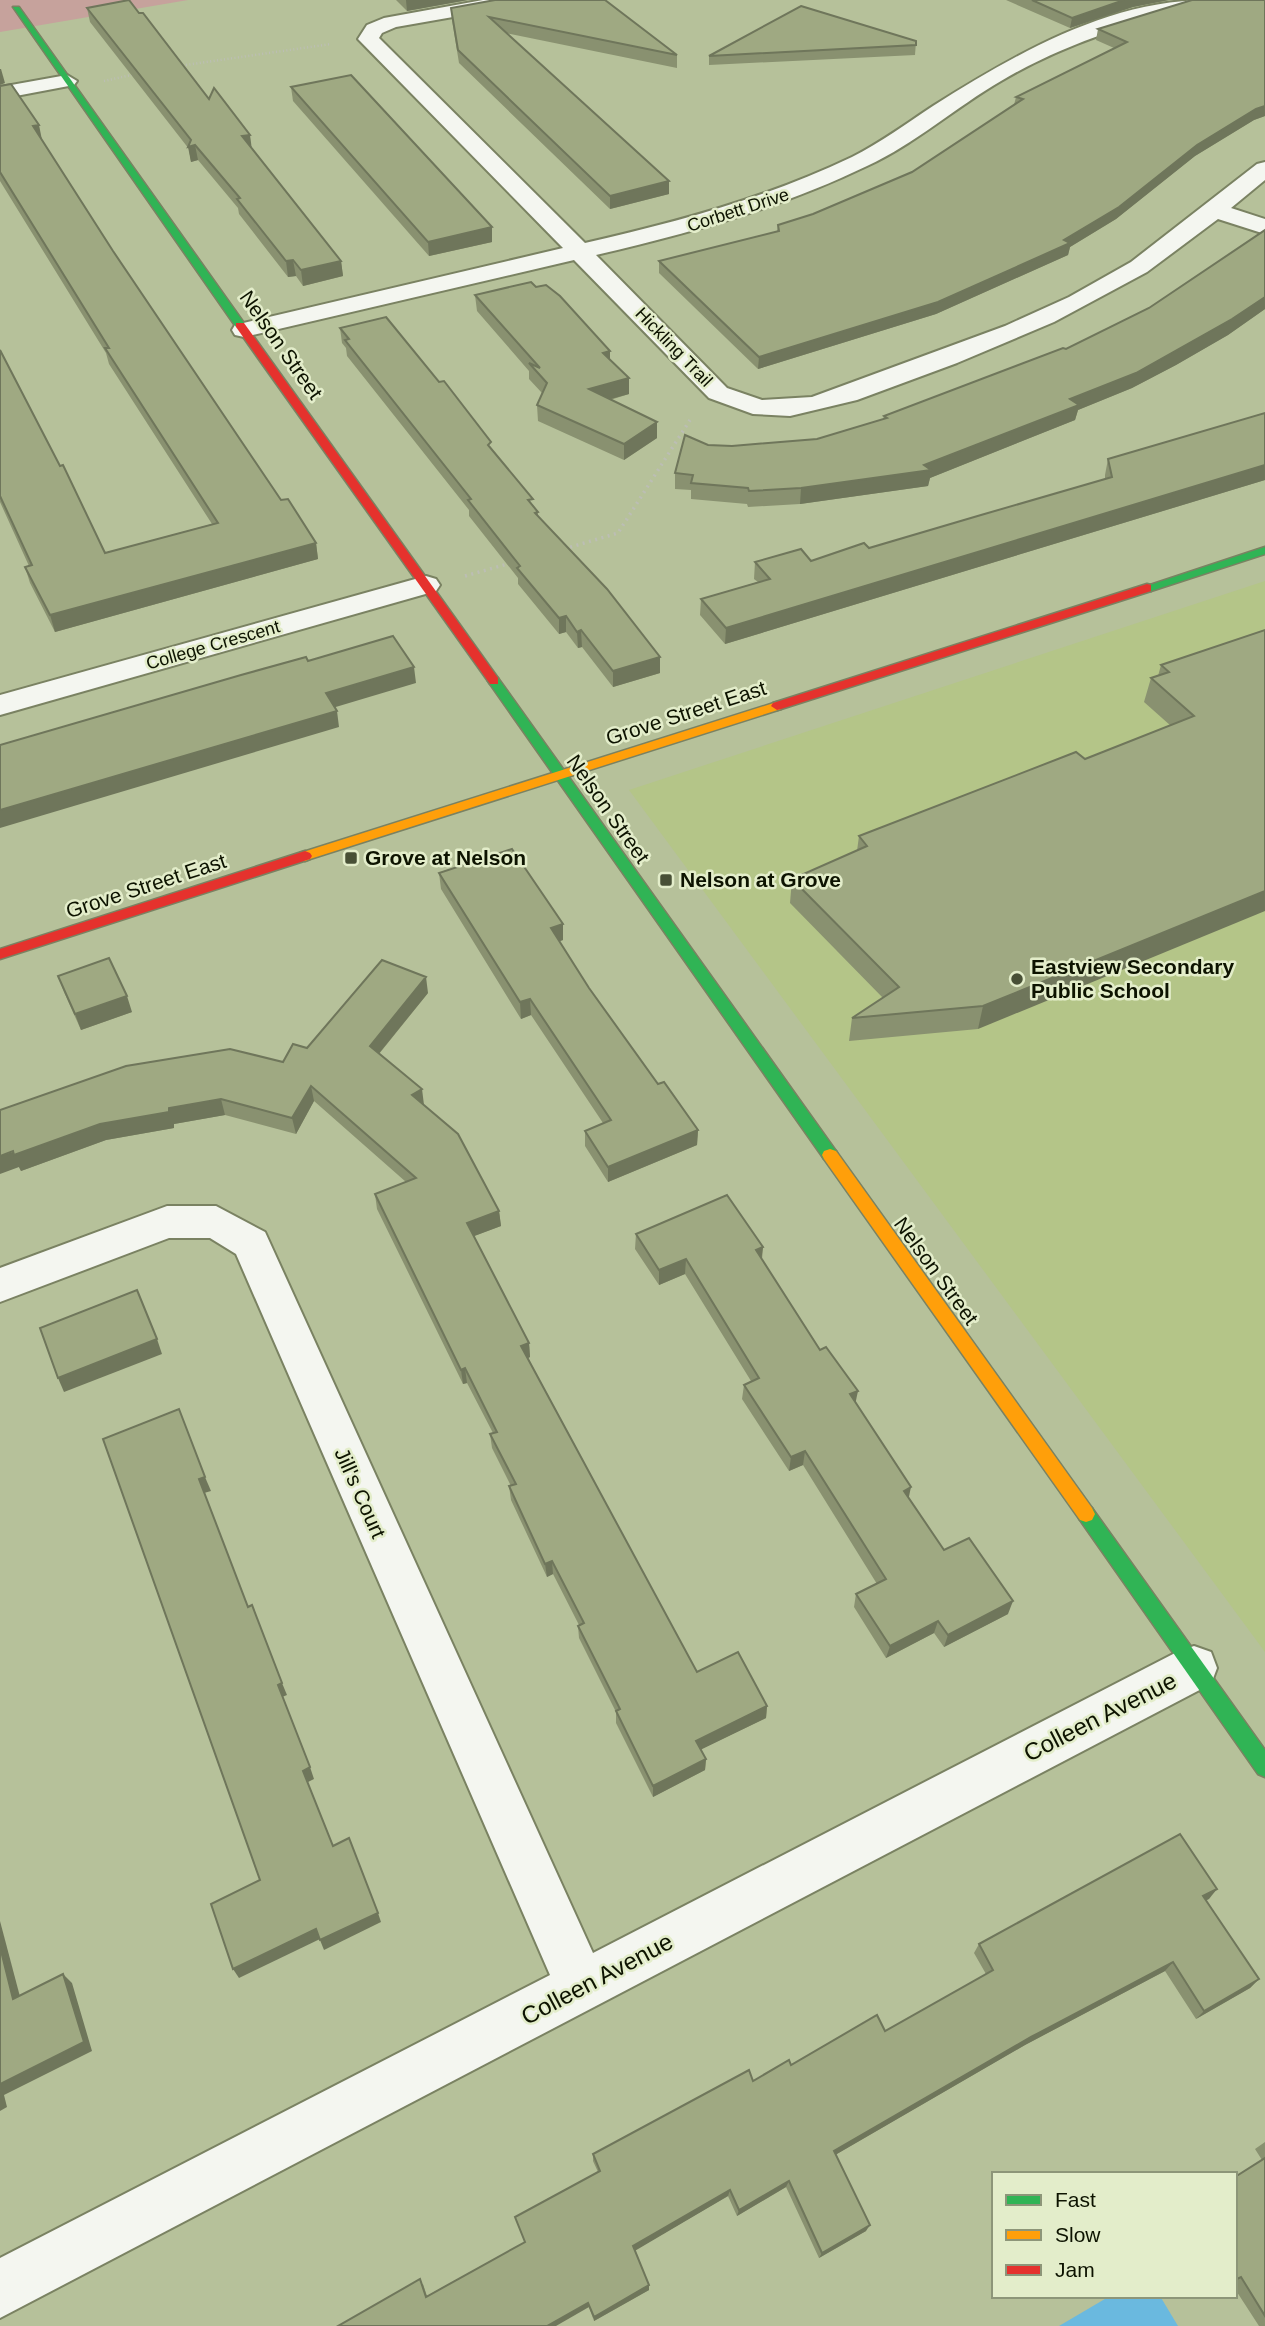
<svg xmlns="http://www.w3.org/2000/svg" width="1265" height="2326" viewBox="0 0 1265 2326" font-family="Arial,sans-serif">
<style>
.built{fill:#b4c588}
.green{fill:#c6a29c}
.water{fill:#6ab9df}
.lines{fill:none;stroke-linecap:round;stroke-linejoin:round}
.street-casing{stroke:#7a8262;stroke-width:4}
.fast-casing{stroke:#7a8262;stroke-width:3}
.slow-casing{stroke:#7a8262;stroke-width:3}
.jam-casing{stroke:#7a8262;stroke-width:3}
.path-far1{stroke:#bcbeb4;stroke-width:2.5;stroke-dasharray:1 2.5;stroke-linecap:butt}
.path{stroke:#bcbeb4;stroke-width:3.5;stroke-dasharray:2 4.5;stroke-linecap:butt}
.street{fill:#f4f6f0;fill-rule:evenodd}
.fast{fill:#30b455;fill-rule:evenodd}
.slow{fill:#ff9f0a;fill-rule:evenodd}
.jam{fill:#e5322d;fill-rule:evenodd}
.wall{fill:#899170}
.shaded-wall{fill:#6f765b}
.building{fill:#9fa982;stroke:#6f765b;stroke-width:2}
.poi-dot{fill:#485036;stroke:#e3edca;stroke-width:2.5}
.labels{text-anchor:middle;stroke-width:5;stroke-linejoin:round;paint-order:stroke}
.far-street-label{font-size:18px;fill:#0d1300;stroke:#e3edca}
.street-label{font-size:21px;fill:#0d1300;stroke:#e3edca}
.poi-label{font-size:21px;font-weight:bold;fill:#0d1300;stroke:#e3edca;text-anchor:start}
.near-street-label{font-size:24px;fill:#0d1300;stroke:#e3edca}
</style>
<rect width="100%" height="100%" fill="#b6c19a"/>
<polygon class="built" points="1265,581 1265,1652 629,790"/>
<polygon class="green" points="0,0 188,0 0,32"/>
<polygon class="water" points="1110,2296 1160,2296 1178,2326 1059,2326"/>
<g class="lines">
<g class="street-casing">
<g id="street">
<path d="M483 0H526L516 6 396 27 382 33 379 38 585 243C677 222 766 198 852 157 880 143 907 123 933 106 1014 55 1108 0 1207 0L1204 4C1133 23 1065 43 1001 81 956 107 915 144 867 166 780 208 690 233 596 255L727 388 762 400 812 397 1005 326 1069 297 1131 262 1257 164 1265 162V180L1231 208 1265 219V234L1218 219 1147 272 1054 322 957 363 857 400 790 416 753 414 709 398 574 260 244 337 235 335 232 330 235 325 563 248 358 39 367 25 384 18Z"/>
<polygon points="67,75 77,81 74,85 0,99 0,87"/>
<polygon points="426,576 436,579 440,585 436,591 0,715 0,695"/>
<polygon points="167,1206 216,1206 265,1232 593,1953 1177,1652 1194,1646 1211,1652 1217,1668 1211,1684 0,2318 0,2258 550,1975 236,1254 210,1238 169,1238 0,1302 0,1268"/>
</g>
</g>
<g class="fast-casing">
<g id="fast">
<polygon points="13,7 19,7 244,323 244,327 236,327"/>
<polygon points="1265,547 1265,554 1151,591 1143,591 1141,588"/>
<polygon points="494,677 498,678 836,1151 838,1155 836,1159 824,1159 490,684 488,681"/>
<polygon points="1086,1506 1092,1508 1265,1750 1265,1777 1258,1774 1080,1520 1077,1514 1080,1508"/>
</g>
</g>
<g class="slow-casing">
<g id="slow">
<polygon points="777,702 781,703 781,709 310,859 305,861 298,856 300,853"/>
<polygon points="830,1149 836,1151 1092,1508 1095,1514 1092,1520 1086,1522 1080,1520 824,1159 822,1155 824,1151"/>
</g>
</g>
<g class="jam-casing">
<g id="jam">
<polygon points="236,323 244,323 498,678 498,684 490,684 236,327"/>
<polygon points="1147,584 1151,585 1151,591 781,709 777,710 771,706 773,703"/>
<polygon points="305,851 310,853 312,856 310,859 0,959 0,949"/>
</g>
</g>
<g class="path-far1">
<polyline points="179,66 331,44"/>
<polyline points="104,81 136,74"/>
</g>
<g class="path">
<polyline points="564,549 618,533 690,420"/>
<polyline points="465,576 511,563"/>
</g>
<use href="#street" class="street"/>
<use href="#fast" class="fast"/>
<use href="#slow" class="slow"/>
<use href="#jam" class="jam"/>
</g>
<g class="wall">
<polygon points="396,0 468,0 407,11"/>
<polygon points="1006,0 1169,0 1133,7 1070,28"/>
<polygon points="1265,0 1265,116 1254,120 1195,156 1116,219 1070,247 1068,255 936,314 758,369 659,273 659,261 777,232 778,225 813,214 912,172 1014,105 1016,97 1114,48 1096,40 1098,29"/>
<polygon points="87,8 209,99 252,150 341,261 343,276 303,286 296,276 288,277 239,214 238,208 198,160 191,162 189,149 90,22"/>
<polygon points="451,8 677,55 677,68 506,33 669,194 610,209 459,63 452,20"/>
<polygon points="916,41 915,55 709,65 709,56"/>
<polygon points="0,86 42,140 113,251 281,500 316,543 318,559 55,632 30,583 25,567 29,566 0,502 0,350 105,553 212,524 109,364 106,353 0,181"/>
<polygon points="291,87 492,242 429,256 293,101"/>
<polygon points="1265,230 1265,309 1228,335 1176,365 1132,388 1078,410 1075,420 930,478 928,486 800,504 748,507 747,504 691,499 691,490 675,489 675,473 708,445 732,446 817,439 883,419 884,416 1066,349 1149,308"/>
<polygon points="475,295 610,360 629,394 610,400 657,438 624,460 538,421 537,405 542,393 529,379 529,371 477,311"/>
<polygon points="340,328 491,448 538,512 538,516 660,673 613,687 582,647 578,648 566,632 559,634 518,584 518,578 469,516 469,510 347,356 346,348 342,343"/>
<polygon points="1265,413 1265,480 725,644 700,615 701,599 758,582 754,579 755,562 811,561 869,548 1105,479 1105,475 1108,459"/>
<polygon points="1265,630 978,1029 849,1041 852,1018 883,998 790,903 792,879 857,851 859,836 1085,759 1171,726 1144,702 1151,678 1158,676 1161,665"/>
<polygon points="439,873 563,940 559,941 589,988 658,1084 698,1130 697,1145 608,1182 585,1146 585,1131 603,1123 531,1015 521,1019 441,889"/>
<polygon points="58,976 132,1012 81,1030 64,992"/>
<polygon points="428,993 379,1054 424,1105 499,1211 501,1226 474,1236 529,1343 530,1357 528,1358 697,1672 767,1706 766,1718 701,1749 706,1759 705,1770 653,1797 616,1723 616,1712 579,1638 578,1626 579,1625 553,1574 547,1577 511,1500 509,1486 511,1486 492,1448 490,1434 493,1433 467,1383 463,1384 377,1209 375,1194 406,1182 314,1101 296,1134 225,1115 174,1124 174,1128 106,1140 21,1171 19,1167 283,1062 307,1048"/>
<polygon points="636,1234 763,1247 762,1260 855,1403 909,1498 944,1550 1008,1614 944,1647 934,1633 886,1658 854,1607 856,1594 877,1584 803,1465 789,1471 742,1399 744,1385 751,1381 685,1274 659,1285 635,1249"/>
<polygon points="1209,1899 1206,1900 1259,1979 1250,1988 1196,2019 1165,1971 1025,2045 835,2155 866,2231 819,2258 786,2187 737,2216 728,2196 635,2250 649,2285 649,2290 594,2321 589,2307 338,2326 423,2284 427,2296 525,2242 598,2172 593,2161 593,2154 753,2081 791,2065 885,2031 986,1974 974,1953 979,1944"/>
<polygon points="1265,2142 1265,2326 1259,2326 1235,2289 1235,2177 1262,2160 1255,2149"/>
</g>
<g class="shaded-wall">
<polygon points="406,0 468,0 407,11"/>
<polygon points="1124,0 1169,0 1133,7 1070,28 1072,18"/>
<polygon points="0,69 1,69 5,83 0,85"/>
<polygon points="1265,106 1265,116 1254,120 1195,156 1116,219 1070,247 1068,255 936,314 758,369 759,357 1064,240 1197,145 1256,109"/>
<polygon points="39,125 42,140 33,126"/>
<polygon points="250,135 252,150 242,136"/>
<polygon points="195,145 198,160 191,162 188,147"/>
<polygon points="669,181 669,194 610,209 610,196"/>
<polygon points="492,227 492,242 429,256 428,242"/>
<polygon points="293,260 296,276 288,277 286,261"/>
<polygon points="341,261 343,276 303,286 301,270"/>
<polygon points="1265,297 1265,309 1228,335 1176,365 1132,388 1078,410 1075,420 930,478 928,486 800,504 801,488 924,465 1070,399"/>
<polygon points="610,351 610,367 603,353"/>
<polygon points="629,378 629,394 589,405 589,389"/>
<polygon points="657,422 657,438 624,460 624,444"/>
<polygon points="1265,465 1265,480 725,644 726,628"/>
<polygon points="316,543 318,559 55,632 50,615"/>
<polygon points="566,616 566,632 559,634 559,618"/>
<polygon points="581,630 582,647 578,648 577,632"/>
<polygon points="660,657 660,673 613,687 613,671"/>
<polygon points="414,667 416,683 329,709 326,693"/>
<polygon points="337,711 339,727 0,828 0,810"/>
<polygon points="1265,891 1265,911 978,1029 983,1006"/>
<polygon points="563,924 563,940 552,944 551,928"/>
<polygon points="426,977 428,993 372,1062 370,1046"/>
<polygon points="127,996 132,1012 81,1030 75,1014"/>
<polygon points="530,999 531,1015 521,1019 520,1002"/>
<polygon points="311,1086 314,1101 296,1134 292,1118"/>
<polygon points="422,1089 424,1105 412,1095"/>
<polygon points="221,1099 225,1115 174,1124 174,1128 106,1140 21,1171 19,1167 0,1174 0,1156 100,1124 169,1108"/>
<polygon points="698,1130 697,1145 608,1182 608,1167"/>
<polygon points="499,1211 501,1226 469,1238 467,1223"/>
<polygon points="763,1247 761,1262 756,1250"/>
<polygon points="686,1259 685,1274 659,1285 659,1270"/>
<polygon points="157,1339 162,1354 64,1392 58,1378"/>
<polygon points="529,1343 530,1357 522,1361 521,1346"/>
<polygon points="465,1368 467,1383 463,1384 461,1370"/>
<polygon points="858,1391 855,1405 850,1394"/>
<polygon points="805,1451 803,1465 789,1471 791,1457"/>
<polygon points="205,1477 211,1491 204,1493 199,1479"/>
<polygon points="911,1487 908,1501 904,1491"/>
<polygon points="552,1561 553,1574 547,1577 545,1564"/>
<polygon points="1013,1601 1008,1614 944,1647 948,1635"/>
<polygon points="938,1621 934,1633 886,1658 890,1646"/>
<polygon points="282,1683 287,1695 282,1697 278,1685"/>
<polygon points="767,1706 766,1718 696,1752 696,1741"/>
<polygon points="706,1759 705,1770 653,1797 653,1786"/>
<polygon points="310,1767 314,1779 308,1782 303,1771"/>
<polygon points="1217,1889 1209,1899 1195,1906 1203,1896"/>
<polygon points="378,1913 381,1922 324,1950 320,1940"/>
<polygon points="0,1921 23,2008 13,1999 0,1947"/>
<polygon points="316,1929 320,1939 239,1978 233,1969"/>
<polygon points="1173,1962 1165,1971 1025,2045 830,2158 834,2151 1031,2037"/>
<polygon points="63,1974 72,1983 92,2051 4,2095 7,2107 0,2111 0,2084"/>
<polygon points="1259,1979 1250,1988 1196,2019 1204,2011"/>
<polygon points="789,2181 786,2187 737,2216 739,2210"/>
<polygon points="730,2190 728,2196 633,2252 633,2246"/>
<polygon points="870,2225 866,2231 819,2258 822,2253"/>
<polygon points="649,2285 649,2290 594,2321 594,2317"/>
<polygon points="588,2303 589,2307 556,2326 547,2326"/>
</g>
<g class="building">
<polygon points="129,0 139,13 143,13 209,99 214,88 250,135 242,136 341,261 301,270 293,260 286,261 237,199 240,198 195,145 188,147 191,140 87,8"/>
<polygon points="495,0 605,0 677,55 489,17 669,181 610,196 458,50 451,8"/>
<polygon points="1032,0 1124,0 1072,18"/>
<polygon points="1192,0 1265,0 1265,106 1256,109 1197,145 1119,207 1064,240 1070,243 938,302 759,357 659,261 779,231 778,225 813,214 912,172 1023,99 1016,97 1127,42 1098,29"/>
<polygon points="801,6 916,41 916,45 709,56"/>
<polygon points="351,75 492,227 428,242 291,87"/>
<polygon points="11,84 39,125 33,126 113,251 281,500 288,499 316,543 50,615 25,567 32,565 0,496 0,350 60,466 63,465 105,553 218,523 105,348 109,348 0,172 0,86"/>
<polygon points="1265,230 1265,297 1232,319 1136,373 1070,399 1079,405 924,465 931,470 801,488 749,491 748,488 691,483 693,475 675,473 685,435 708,445 732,446 817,439 887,418 884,416 1063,348 1066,349 1149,308"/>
<polygon points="531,282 536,287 546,285 560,296 610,351 603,353 629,378 589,389 657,422 624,444 537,405 547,383 529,363 540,368 475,295"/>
<polygon points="386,317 439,382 444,381 491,442 488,445 533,499 528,500 538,512 535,513 607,589 660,657 613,671 581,630 577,632 566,616 559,618 517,568 520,566 468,500 471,499 345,340 349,339 340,328"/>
<polygon points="1265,413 1265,465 726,628 701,599 770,579 755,562 801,549 811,561 864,543 869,548 981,515 1112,477 1108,459"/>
<polygon points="1265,630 1265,891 983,1006 852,1018 899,987 792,879 867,846 859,836 1076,752 1085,759 1194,716 1151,678 1169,672 1161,665"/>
<polygon points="393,636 414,667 326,693 337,711 0,810 0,745 241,675 306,657 308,661"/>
<polygon points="512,849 563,924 551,928 589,988 658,1084 664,1082 698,1130 608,1167 585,1131 611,1120 530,999 520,1002 439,873"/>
<polygon points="109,958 127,996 75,1014 58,976"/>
<polygon points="382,960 426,977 370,1046 422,1089 412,1095 458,1134 499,1211 467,1223 529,1343 521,1346 697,1672 738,1652 767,1706 696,1741 706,1759 653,1786 616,1711 620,1709 578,1626 584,1623 552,1561 545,1564 509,1486 516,1484 490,1434 497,1432 465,1368 461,1370 375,1194 416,1178 311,1086 292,1118 221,1099 169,1108 169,1112 100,1124 14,1155 13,1151 0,1156 0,1110 126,1066 230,1049 283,1062 293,1044 307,1048"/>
<polygon points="727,1195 763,1247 756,1250 820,1350 826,1347 858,1391 850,1394 911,1487 904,1491 944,1550 969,1538 1013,1601 948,1635 938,1621 890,1646 856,1594 886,1579 805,1451 791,1457 744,1385 759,1378 686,1259 659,1270 636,1234"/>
<polygon points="137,1290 157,1339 58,1378 40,1328"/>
<polygon points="179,1409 205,1477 199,1479 248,1607 252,1605 282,1683 278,1685 310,1767 303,1771 333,1846 349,1838 378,1913 320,1940 316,1929 233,1969 211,1904 260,1880 103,1439"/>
<polygon points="1180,1834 1217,1889 1203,1896 1259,1979 1204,2011 1173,1962 1031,2037 834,2151 870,2225 822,2253 789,2181 739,2210 730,2190 633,2246 649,2285 594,2317 588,2303 547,2326 338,2326 420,2279 426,2297 525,2242 515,2217 600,2171 593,2154 749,2070 753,2081 789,2060 791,2065 877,2015 885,2031 993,1970 979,1944"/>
<polygon points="0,1947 13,1999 63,1974 84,2042 0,2084"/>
<polygon points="1265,2158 1265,2316 1241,2277 1235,2280 1235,2177"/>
</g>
<g class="poi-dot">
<rect x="344" y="851" width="14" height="14" rx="3.5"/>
<rect x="659" y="873" width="14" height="14" rx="3.5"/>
<circle cx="1017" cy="979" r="7"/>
</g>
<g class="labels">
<g class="far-street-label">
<text transform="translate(738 210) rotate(-18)" y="6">Corbett Drive</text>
<text transform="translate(674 347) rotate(46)" y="6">Hickling Trail</text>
<text transform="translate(213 645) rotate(-16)" y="6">College Crescent</text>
</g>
<g class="street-label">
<text transform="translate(281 345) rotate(55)" y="7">Nelson Street</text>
<text transform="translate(686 713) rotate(-18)" y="7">Grove Street East</text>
<text transform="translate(608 809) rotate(55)" y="7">Nelson Street</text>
<text transform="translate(146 886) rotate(-18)" y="7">Grove Street East</text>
<text transform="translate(936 1271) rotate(54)" y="7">Nelson Street</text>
<text transform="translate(360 1493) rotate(66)" y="7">Jill's Court</text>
</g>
<g class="poi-label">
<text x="365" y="865">Grove at Nelson</text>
<text x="680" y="887">Nelson at Grove</text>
<text x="1031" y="974">Eastview Secondary<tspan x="1031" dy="24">Public School</tspan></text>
</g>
<g class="near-street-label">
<text transform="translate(1100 1717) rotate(-27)" y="8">Colleen Avenue</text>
<text transform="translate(597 1979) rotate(-28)" y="8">Colleen Avenue</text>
</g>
</g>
<rect x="992" y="2172" width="245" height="126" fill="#e3edca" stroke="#8d9679" stroke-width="2"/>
<rect x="1006" y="2195" width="35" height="10" fill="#30b455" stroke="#8d9679" stroke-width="2"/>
<text x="1055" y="2207" font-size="21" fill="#0d1300">Fast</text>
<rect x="1006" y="2230" width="35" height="10" fill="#ff9f0a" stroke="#8d9679" stroke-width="2"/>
<text x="1055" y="2242" font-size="21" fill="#0d1300">Slow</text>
<rect x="1006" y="2265" width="35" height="10" fill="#e5322d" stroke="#8d9679" stroke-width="2"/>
<text x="1055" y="2277" font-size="21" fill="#0d1300">Jam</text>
</svg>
